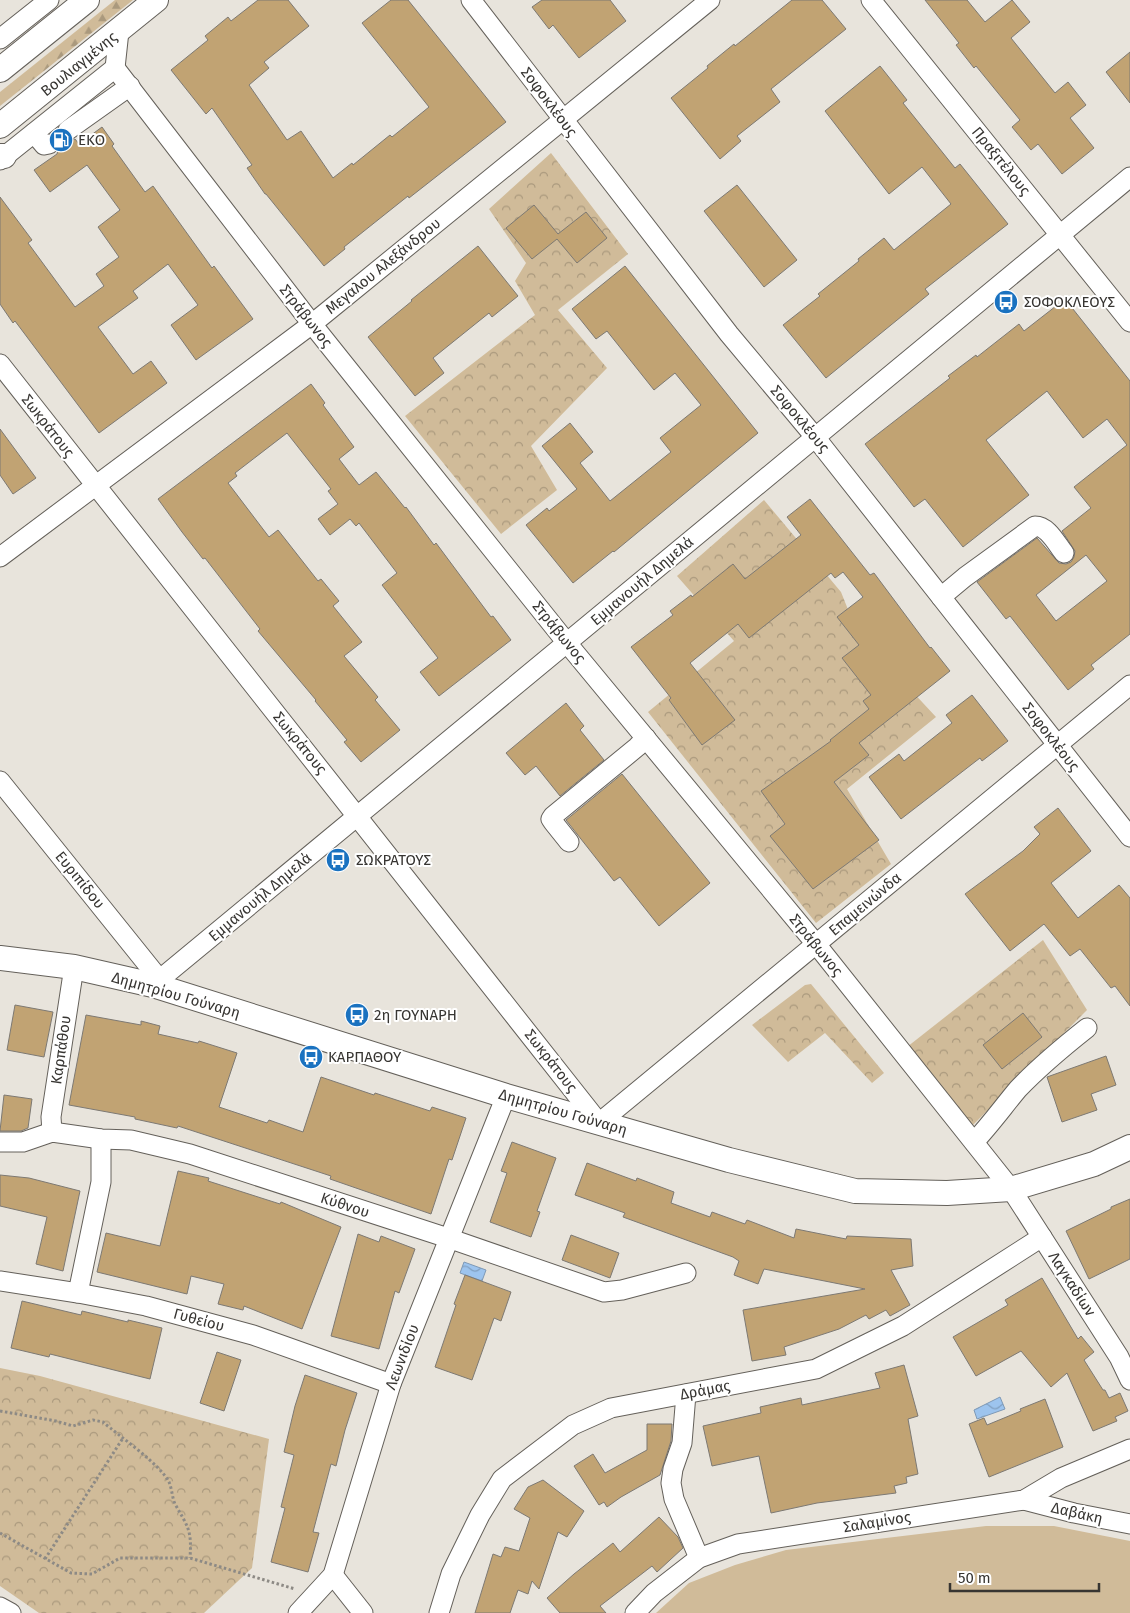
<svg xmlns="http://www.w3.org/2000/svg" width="1130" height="1613" viewBox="0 0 1130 1613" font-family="'Fira Sans',sans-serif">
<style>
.grass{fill:#d0bb99}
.forest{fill:url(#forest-firs)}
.park{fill:url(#park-crowns)}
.water{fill:url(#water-waves);stroke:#7e99b6}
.building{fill:#c1a373;stroke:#7d7973;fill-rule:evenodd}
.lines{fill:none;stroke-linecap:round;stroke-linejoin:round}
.minor-casing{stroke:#64605a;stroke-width:21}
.major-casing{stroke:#64605a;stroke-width:26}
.path{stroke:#8d8a85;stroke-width:3;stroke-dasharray:2.5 2.5;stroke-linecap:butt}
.minor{stroke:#fff;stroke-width:19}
.major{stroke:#fff;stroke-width:24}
.labels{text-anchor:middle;stroke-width:4;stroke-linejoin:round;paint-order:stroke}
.street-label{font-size:15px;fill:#373532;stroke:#fff}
.poi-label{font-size:15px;fill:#373532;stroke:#fff;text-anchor:start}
</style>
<defs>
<pattern id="forest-firs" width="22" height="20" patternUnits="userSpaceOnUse" patternTransform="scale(1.25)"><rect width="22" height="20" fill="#d0bb99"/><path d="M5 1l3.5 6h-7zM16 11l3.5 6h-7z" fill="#aa997d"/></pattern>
<pattern id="park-crowns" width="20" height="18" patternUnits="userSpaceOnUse" patternTransform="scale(1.25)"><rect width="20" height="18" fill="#d0bb99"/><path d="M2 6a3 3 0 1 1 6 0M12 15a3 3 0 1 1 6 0" fill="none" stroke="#aa997d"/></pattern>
<pattern id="water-waves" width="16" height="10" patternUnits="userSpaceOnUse" patternTransform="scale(1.25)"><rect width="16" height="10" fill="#9dc4ee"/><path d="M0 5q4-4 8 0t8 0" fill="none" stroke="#81a0c1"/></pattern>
</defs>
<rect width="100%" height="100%" fill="#e8e4dc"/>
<polygon class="grass" points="986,1526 1054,1526 1130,1541 1130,1613 656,1613 689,1583 735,1565 786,1550"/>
<polygon class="forest" points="115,0 133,0 0,106 0,92"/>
<g class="park">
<polygon points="551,153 628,254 558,310 607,368 531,446 557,490 501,534 405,416 535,315 515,281 526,263 489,209"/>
<polygon points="764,500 841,592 857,632 936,717 847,789 891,864 816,923 648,712 734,641 677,576"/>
<polygon points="1043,940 1087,1010 971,1127 907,1047"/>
<polygon points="811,984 884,1073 872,1083 825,1033 788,1062 752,1025 805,985"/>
<polygon points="0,1368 40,1376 269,1439 252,1568 204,1613 39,1613 0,1586"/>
</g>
<g class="water">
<polygon points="464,1262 486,1270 482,1281 460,1273"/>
<polygon points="1000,1397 1005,1409 977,1419 974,1410"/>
</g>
<g class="building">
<polygon points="258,0 288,0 309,26 264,62 269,68 249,85 287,140 301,131 333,178 352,163 353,165 390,135 392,137 429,107 362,23 391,0 408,0 506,122 409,198 408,196 344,247 345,249 324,266 266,194 265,194 247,168 252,165 212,108 206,114 171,70 208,40 205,36 228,17 231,21"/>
<polygon points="542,0 610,0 626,21 579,58 553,25 549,29 532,7"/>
<polygon points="792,0 822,0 846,29 771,89 780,102 737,136 741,141 720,159 671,98 708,68 707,66 734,44 735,46"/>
<polygon points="925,0 967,0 985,22 1012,0 1030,22 1011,38 1055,93 1068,82 1086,105 1070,118 1094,148 1062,174 1038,144 1031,150 1012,127 1020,120 976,66 974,68 956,45 959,43"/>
<polygon points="1130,52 1130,103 1106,72"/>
<polygon points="880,66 907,100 903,103 955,168 960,164 1008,224 925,289 929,294 826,378 783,325 820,296 818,294 859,261 858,259 884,238 894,250 951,204 922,167 889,194 825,111"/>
<polygon points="102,127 114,144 112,146 145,192 153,186 212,268 214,266 253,319 196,360 171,325 198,305 168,264 133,291 138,298 98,327 133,374 151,361 167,383 99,433 15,321 13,323 0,304 0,197 32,240 28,243 75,307 104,286 96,274 119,257 98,227 120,210 87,165 50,192 34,170 57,154 60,142 56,136 58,134 64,140 70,141 75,139 79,144"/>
<polygon points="737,185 797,260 764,287 704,211"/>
<polygon points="534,205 558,234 586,212 607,238 577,263 557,239 532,259 506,228"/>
<polygon points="478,246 518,296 492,317 489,313 433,358 444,373 415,396 368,337 412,301 411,300"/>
<polygon points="625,266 758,433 614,552 613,551 573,583 526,525 547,508 549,511 577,489 542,446 570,423 593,452 580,463 610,501 671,452 660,438 701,405 675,373 654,390 607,331 596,339 572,309"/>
<path d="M1065 299 1130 381V634L1091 665 1094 669 1068 690 1010 616 1006 619 977 582 1037 538 1059 563 1066 564 1071 562 1074 557 1075 551 1062 531 1091 508 1074 487 1127 445 1107 419 1083 438 1047 391 986 440 1029 495 963 547 925 499 914 507 865 444 950 378 948 376 976 355 977 357 1019 324 1024 331ZM1086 555 1107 581 1056 621 1036 595Z"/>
<polygon points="311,384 325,403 323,405 354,447 339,459 359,485 376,472 405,508 406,507 434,545 436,543 491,617 493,616 511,640 439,696 420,672 438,658 382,585 397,573 359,523 356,526 350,519 330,535 318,519 338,504 328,491 331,489 287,433 235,473 237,476 228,483 269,537 278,530 318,581 321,579 339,601 333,606 362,642 344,656 378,697 375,700 400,730 361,762 344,742 347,740 315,701 316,700 258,631 260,629 205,558 203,559 182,532 158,499"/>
<polygon points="0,429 36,478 13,494 0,475"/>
<polygon points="810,499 870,575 874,573 930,648 931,647 950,671 859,743 869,755 834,782 879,840 813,889 770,836 785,824 761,791 831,741 830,740 869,709 863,701 871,695 842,658 859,645 837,617 863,597 843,572 835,578 831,573 749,638 738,624 690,663 735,720 702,745 669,700 671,698 631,647 673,615 670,611 691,595 692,597 733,564 745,579 801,535 787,517"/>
<polygon points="972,695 1008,741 982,761 980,758 901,819 869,777 899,754 904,761 952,723 946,715"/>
<polygon points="566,703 584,726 580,730 604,760 560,796 536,766 525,775 506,753"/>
<polygon points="622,774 710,883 659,926 620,877 614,881 566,820"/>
<polygon points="1058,808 1091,851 1051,883 1078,918 1119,885 1130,898 1130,1006 1115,986 1111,988 1080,949 1070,956 1044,924 1010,951 965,894 1023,851 1040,834 1034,827"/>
<polygon points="15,1005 53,1012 44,1057 7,1050"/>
<polygon points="1023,1013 1042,1037 1002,1069 983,1045"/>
<polygon points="86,1015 141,1025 141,1021 160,1026 158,1034 198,1043 199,1041 237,1053 219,1107 267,1123 269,1120 303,1132 321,1077 374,1095 375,1093 430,1111 432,1107 466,1118 452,1160 449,1159 431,1214 330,1179 331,1176 178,1126 177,1128 135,1119 135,1117 69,1105"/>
<polygon points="1106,1056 1116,1085 1091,1094 1097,1110 1062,1122 1047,1077"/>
<polygon points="4,1095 32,1099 28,1128 21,1131 0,1131"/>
<polygon points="512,1142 556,1158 537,1211 540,1212 531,1237 490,1222 507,1173 501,1171"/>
<polygon points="587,1163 636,1181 637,1178 674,1192 671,1203 710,1217 712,1212 745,1224 747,1220 794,1238 796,1229 846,1239 847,1236 911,1239 913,1266 891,1270 910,1305 890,1316 886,1310 869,1319 866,1315 839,1329 784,1347 786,1355 752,1361 743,1310 865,1289 764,1269 758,1284 734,1275 739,1261 733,1257 623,1217 625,1213 575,1195"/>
<polygon points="178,1171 209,1178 208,1181 280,1204 281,1202 341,1227 302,1329 244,1306 243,1310 218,1304 224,1284 191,1276 187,1294 97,1272 106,1233 160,1246"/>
<polygon points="0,1175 29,1178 80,1191 63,1271 36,1264 47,1217 0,1206"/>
<polygon points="1130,1199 1130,1259 1089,1279 1066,1231 1111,1209 1111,1207"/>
<polygon points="358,1234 379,1242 381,1236 415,1249 399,1293 395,1291 379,1349 331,1336"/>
<polygon points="571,1235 619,1253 610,1278 562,1260"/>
<polygon points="465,1275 511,1292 501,1321 494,1318 472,1380 435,1367 456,1305 454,1304"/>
<polygon points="1042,1278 1078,1339 1081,1336 1094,1352 1084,1360 1103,1390 1105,1390 1109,1398 1120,1393 1128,1411 1115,1417 1117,1421 1093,1431 1067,1373 1051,1387 1021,1351 976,1376 953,1337 1008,1305 1005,1300"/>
<polygon points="22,1301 81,1315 82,1311 128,1322 128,1320 162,1328 150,1379 50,1354 49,1357 11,1348"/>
<polygon points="217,1352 241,1360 224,1411 200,1403"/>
<polygon points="904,1365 918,1416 908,1419 918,1474 906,1477 907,1483 894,1486 896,1493 817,1503 771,1513 759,1456 712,1466 703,1426 761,1413 760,1407 801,1398 802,1405 880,1388 875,1373"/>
<polygon points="305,1375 357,1393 345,1430 336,1466 331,1464 313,1532 319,1533 308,1572 271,1562 285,1508 281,1507 294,1455 284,1452 295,1406"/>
<polygon points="1045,1399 1063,1447 989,1477 969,1424 984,1418 987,1425 1021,1411 1020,1409"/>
<polygon points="647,1424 672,1424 671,1441 660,1475 621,1497 607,1507 604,1502 599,1505 574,1466 593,1454 605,1473 647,1450"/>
<polygon points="543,1480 584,1511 567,1537 558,1532 539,1589 532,1581 528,1594 518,1590 510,1613 475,1613 493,1554 501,1557 505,1547 519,1551 530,1518 514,1509 528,1487"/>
<polygon points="659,1517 678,1537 683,1548 657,1572 652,1566 600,1606 606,1613 560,1613 547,1598 574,1574 613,1543 620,1552"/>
</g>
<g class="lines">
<g class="minor-casing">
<g id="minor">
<polyline points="471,0 729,334 815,437 1130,837"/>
<polyline points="871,0 1130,322"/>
<polyline points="0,39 49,0"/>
<polyline points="115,68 312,324 567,643 816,944 1011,1189 1119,1357 1130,1380"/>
<polyline points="68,130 130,86"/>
<polyline points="34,133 44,145 49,144"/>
<polyline points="0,160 115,68 119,31"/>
<polyline points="0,364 599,1123 1130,685"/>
<polyline points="0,557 312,324 710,0"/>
<path d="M941 597 965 577 1035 526C1048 526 1056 543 1064 553"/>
<polyline points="0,781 160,980"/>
<polyline points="569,842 553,822 551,819 553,816 637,747 646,738"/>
<polyline points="153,985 1130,177"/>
<polyline points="52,1132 51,1117 74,967"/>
<polyline points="0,1142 23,1142 52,1132 101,1139 131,1140 190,1154 448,1238 604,1292 622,1290 686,1273"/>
<path d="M974 1142C990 1125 1003 1107 1018 1089 1039 1067 1063 1047 1087 1028"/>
<polyline points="0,1281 78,1293 146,1306 253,1335 391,1384"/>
<polyline points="78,1293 101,1182 101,1139"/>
<polyline points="686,1394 682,1443 673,1469 671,1483 674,1499 699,1558"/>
<polyline points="1024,1500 1074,1513 1130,1524"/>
<polyline points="333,1575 363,1613"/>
<polyline points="0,1607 11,1613"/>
<polyline points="298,1613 333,1575 391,1384 506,1096"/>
<polyline points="439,1613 451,1574 480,1515 502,1479 573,1425 611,1408 816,1369 903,1326 1042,1237"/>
<polyline points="635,1613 654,1593 699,1558 738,1544 1024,1500 1061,1478 1130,1449"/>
</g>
</g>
<g class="major-casing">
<g id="major">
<polyline points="0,70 87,0"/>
<polyline points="0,126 156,0"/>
<polyline points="0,156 4,156"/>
<polyline points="0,958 74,967 153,985 506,1096 729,1160 855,1191 947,1193 1011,1189 1094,1164 1130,1147"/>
</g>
</g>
<g class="path">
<path d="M0 1411 56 1421 73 1426 93 1420 103 1422C119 1436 160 1464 169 1482 172 1489 172 1497 175 1504 188 1527 192 1530 190 1558"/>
<polyline points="0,1533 71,1573 92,1574 120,1558 190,1558 295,1589"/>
<polyline points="45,1559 123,1438"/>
</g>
<use href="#minor" class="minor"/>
<use href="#major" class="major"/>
</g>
<defs>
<g id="fuel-disc" transform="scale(1.25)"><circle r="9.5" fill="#1a72c0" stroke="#fff"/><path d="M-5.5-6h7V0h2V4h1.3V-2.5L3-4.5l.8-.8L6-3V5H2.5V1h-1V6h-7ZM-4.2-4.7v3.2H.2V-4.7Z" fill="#fff"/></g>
<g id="bus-disc" transform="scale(1.25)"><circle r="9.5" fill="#1a72c0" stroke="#fff"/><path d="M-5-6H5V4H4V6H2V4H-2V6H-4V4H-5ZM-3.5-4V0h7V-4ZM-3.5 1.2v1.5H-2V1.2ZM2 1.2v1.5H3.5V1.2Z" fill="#fff"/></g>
</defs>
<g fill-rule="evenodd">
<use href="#fuel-disc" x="61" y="140"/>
<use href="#bus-disc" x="1006" y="302"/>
<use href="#bus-disc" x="338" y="860"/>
<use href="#bus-disc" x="357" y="1015"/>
<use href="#bus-disc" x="311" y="1057"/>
</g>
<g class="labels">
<g class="street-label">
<text transform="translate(79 64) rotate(-39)" y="5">Βουλιαγμένης</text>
<text transform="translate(549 102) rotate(53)" y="5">Σοφοκλέους</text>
<text transform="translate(1001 161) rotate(51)" y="5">Πραξιτέλους</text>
<text transform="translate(383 266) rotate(-39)" y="5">Μεγαλου Αλεξάνδρου</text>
<text transform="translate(306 316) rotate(52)" y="5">Στράβωνος</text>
<text transform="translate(800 419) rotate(50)" y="5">Σοφοκλέους</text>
<text transform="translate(48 426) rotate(52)" y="5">Σωκράτους</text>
<text transform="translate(642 581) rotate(-40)" y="5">Εμμανουήλ Δημελά</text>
<text transform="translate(559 632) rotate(51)" y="5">Στράβωνος</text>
<text transform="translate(1051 737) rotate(52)" y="5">Σοφοκλέους</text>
<text transform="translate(300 743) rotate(51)" y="5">Σωκράτους</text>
<text transform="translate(80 880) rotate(51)" y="5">Ευριπίδου</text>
<text transform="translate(260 897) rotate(-40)" y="5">Εμμανουήλ Δημελά</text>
<text transform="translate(865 904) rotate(-40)" y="5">Επαμεινώνδα</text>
<text transform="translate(816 945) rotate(51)" y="5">Στράβωνος</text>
<text transform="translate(176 995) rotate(16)" y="5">Δημητρίου Γούναρη</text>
<text transform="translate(61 1050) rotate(-82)" y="5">Καρπάθου</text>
<text transform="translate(551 1061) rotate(52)" y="5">Σωκράτους</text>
<text transform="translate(563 1112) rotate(16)" y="5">Δημητρίου Γούναρη</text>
<text transform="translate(345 1205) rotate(18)" y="5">Κύθνου</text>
<text transform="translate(1072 1284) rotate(57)" y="5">Λαγκαδίων</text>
<text transform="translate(199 1320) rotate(15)" y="5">Γυθείου</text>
<text transform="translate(402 1357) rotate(-69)" y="5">Λεωνιδίου</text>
<text transform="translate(705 1390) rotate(-11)" y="5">Δράμας</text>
<text transform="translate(1077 1513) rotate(13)" y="5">Δαβάκη</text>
<text transform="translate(877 1522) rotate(-9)" y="5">Σαλαμίνος</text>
</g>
<g class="poi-label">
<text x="78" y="145">EKO</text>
<text x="1024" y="307">ΣΟΦΟΚΛΕΟΥΣ</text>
<text x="356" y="865">ΣΩΚΡΑΤΟΥΣ</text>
<text x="374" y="1020">2η ΓΟΥΝΑΡΗ</text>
<text x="328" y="1062">ΚΑΡΠΑΘΟΥ</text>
</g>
</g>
<path d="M950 1583v8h149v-8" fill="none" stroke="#373532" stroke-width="2.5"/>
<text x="958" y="1583" font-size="15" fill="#373532" stroke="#ffffff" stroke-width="4" paint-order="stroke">50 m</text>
</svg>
